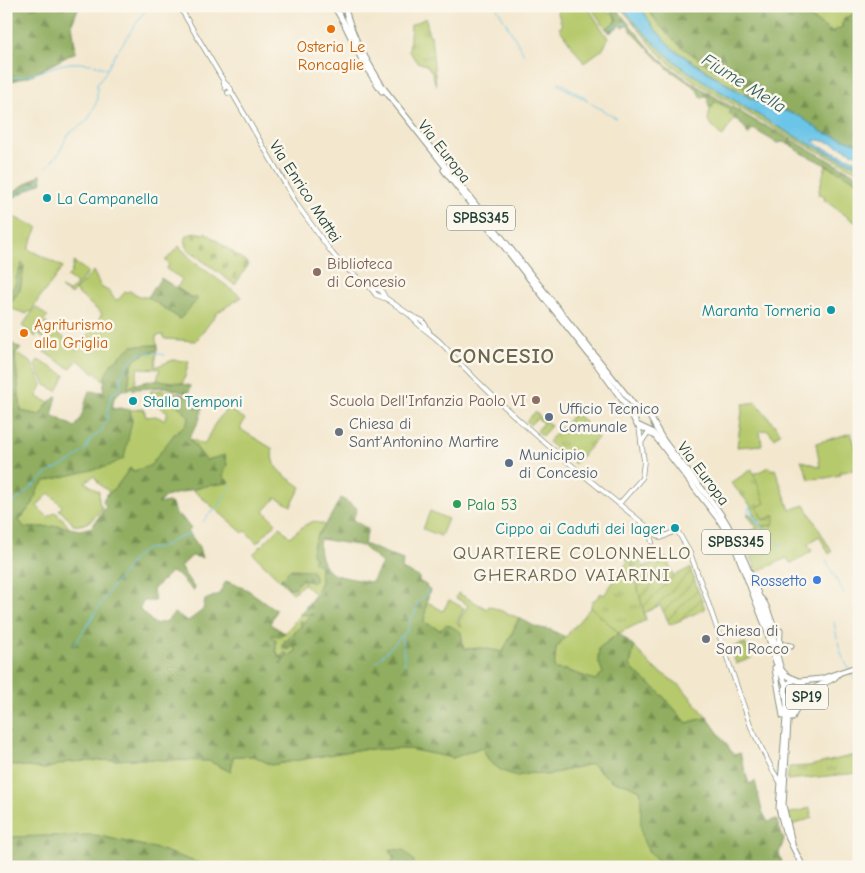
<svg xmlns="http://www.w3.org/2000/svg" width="865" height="873" viewBox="0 0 865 873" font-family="'Comic Neue',sans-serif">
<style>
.grass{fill:#b6c96c;stroke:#6a8350;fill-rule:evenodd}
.forest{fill:url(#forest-firs);stroke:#58754a;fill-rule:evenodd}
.cemetery{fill:url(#cemetery-stones);stroke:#6a8350}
.park{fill:url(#park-tufts);stroke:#6a8350}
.garden{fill:url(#garden-furrows);stroke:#6a8350}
.water{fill:#6ac5e8;stroke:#44818e}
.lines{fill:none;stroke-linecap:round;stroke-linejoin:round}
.stream{stroke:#6ac5e8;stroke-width:1}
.minor-casing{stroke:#899281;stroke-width:5.5}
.major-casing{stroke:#899281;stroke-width:7}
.minor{stroke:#fff;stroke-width:4}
.major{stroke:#fff;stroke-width:5}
.food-dot{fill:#e8710a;stroke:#fbf7ec;stroke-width:2}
.culture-dot{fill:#0f9aa8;stroke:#fbf7ec;stroke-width:2}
.education-dot{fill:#8d6e63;stroke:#fbf7ec;stroke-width:2}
.service-dot{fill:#5c6f8a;stroke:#fbf7ec;stroke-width:2}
.worship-dot{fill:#6b7280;stroke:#fbf7ec;stroke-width:2}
.leisure-dot{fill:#2e9e5b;stroke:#fbf7ec;stroke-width:2}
.shop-dot{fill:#3f7fe0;stroke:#fbf7ec;stroke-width:2}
.labels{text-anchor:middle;stroke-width:5;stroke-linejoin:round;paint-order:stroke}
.shield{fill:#fbf7ec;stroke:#61756b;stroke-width:1}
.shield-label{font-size:15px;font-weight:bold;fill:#1f3d34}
.food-label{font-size:16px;fill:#c56008;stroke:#fbf7ec}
.street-label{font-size:16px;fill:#1f3d34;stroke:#fbf7ec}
.culture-label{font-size:16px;fill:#0d838f;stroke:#fbf7ec;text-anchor:start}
.education-label{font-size:16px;fill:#785e54;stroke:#fbf7ec;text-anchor:start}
.service-label{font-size:16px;fill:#4e5e75;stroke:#fbf7ec;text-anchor:start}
.worship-label{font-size:16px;fill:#5b616d;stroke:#fbf7ec;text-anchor:start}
.leisure-label{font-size:16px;fill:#27864d;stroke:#fbf7ec;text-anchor:start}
.shop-label{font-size:16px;fill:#366cbe;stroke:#fbf7ec;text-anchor:end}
.water-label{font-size:18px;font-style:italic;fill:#325f61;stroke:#fbf7ec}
.quarter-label{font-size:19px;letter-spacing:1px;fill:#6b664c;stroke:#fbf7ec}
.district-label{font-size:21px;font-weight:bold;letter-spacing:1px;fill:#6b664c;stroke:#fbf7ec}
</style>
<defs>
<pattern id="forest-firs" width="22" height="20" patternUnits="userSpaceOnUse" patternTransform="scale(1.25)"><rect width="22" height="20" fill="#90ad60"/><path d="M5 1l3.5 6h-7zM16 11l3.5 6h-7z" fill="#758e50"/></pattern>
<pattern id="cemetery-stones" width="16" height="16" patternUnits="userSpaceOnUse" patternTransform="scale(1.25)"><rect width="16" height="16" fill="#b6c96c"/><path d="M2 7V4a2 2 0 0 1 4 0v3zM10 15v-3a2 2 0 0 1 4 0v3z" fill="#93a45a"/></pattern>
<pattern id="park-tufts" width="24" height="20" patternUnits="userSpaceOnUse" patternTransform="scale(1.25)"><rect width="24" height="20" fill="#b6c96c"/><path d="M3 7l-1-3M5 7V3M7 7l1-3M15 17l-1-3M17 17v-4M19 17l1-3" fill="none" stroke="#93a45a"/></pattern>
<pattern id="garden-furrows" width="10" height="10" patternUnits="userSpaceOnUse" patternTransform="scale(1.25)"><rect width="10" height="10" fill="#b6c96c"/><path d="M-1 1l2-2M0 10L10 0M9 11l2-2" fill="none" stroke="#93a45a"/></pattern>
</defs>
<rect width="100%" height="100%" fill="#fbf7ec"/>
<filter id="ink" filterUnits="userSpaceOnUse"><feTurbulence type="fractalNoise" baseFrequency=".02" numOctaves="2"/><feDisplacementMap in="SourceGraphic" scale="10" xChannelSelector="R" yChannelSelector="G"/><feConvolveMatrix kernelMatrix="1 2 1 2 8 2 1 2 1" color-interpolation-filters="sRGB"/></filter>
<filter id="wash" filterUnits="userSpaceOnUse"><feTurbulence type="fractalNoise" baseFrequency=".0096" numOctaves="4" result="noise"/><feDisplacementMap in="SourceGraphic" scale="20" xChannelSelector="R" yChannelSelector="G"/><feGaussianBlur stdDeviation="1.12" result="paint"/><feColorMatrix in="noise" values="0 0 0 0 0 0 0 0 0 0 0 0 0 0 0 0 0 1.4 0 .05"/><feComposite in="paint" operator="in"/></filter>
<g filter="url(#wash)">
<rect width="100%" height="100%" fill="#f3e7ce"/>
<g class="grass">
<polygon points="556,6 587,6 608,38 604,48 584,63 559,28 562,26"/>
<polygon points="590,6 604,6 608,13 614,14 617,20 606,29"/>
<path d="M619 6H621C642 31 662 54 689 72 744 106 798 144 859 166V172L780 132 700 85 669 63 655 49Z"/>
<path d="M640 6H647L652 16C668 30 684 47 702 61 722 76 737 71 750 98L673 49 653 27Z"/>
<path d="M788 6H859V12L842 23V27L832 32C824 28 818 22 811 18 803 14 795 13 788 6Z"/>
<polygon points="714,101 731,109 730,114 735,118 722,137 708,121 710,108 708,106 712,107"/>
<polygon points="826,164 859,182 859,225 824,200 825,196 818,194"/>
<path d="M6 211 13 217 38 227 28 249 63 267 38 300 31 312 29 311 27 314 9 308 11 302 20 290 24 267 22 264C19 271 17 278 15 285 13 290 8 294 6 300V265L9 257 6 248Z"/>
<polygon points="179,246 194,262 242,297 218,312 196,341 165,339 163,335 156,336 156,342 158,345 132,346 105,376 105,381 78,360 70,369 44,352 49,342 39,335 39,331 45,322 78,350 102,314 75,291 93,271 101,287 110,292 115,300 119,299 125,292 130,291 140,297 148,297 180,319 194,299 177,288 182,279 166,269 169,265 165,261"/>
<polygon points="74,262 88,272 71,295 61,288 69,292 76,284 67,277 71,273"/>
<polygon points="36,307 48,317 36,327 36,337 22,326"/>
<path d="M157 350 155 367 173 360 189 361 183 384 157 380 160 369 138 368 135 384 128 389C132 361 129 358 157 350Z"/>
<polygon points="15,353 31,362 42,385 37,397 49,402 40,415 21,411"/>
<polygon points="38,360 65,375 57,391 45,385 35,365"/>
<path d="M162 390 176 393 177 405 189 417 186 425 176 432 150 466 134 471 130 468 117 486 104 498 109 491 101 486 94 476 85 482 99 492V502L102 508C95 518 86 527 73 525L69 518 59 510 62 506 49 493 37 506 48 517 55 512 62 518 70 529 59 526 25 528 19 521 33 503 38 489 45 481 86 471 132 421 130 410 144 409 146 417 156 416 164 420 168 412 157 405 148 403 151 391Z"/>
<polygon points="756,402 781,433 774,438 768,430 760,431 762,445 737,447 743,404"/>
<path d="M227 408 245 419 240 429 273 449C268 469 288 477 301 487L291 506 276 498 264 511 276 523 257 543 245 531 243 533 193 490 205 486 229 482 223 476 227 465 206 460 189 438 204 445 214 425Z"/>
<polygon points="535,412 551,426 542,436 537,431 543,423 537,418 530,425 526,421"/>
<polygon points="851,433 859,457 858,469 844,472 840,471 840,475 826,478 809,479 801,460 820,467 816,443"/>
<polygon points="770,467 772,470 775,469 790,510 805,505 832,552 829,554 819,536 808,544 812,551 811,552 792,563 790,563 787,558 754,573 753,568 755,566 742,535 757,528 747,514 748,513 763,529 765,528 763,526 770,525 775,515 765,520 762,519 757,507 764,503 753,474"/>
<polygon points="430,511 448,519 441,536 423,529"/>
<path d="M314 521 325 525 316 537V558L319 564 321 581 315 595 304 584 293 593 253 554 280 527 290 537 305 525ZM312 570 313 575 304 578 303 577 289 588 285 582 289 571Z"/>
<polygon points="458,593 487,609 489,606 519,618 503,652 482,648 464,649 440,630 424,622 426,601 443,611 449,600 464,608 457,622 460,627 459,621 468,605 456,598"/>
<polygon points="591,607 619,633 599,648 598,660 603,673 595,680 566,670 554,669 556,648"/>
<path d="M300 614H313V615L305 622 301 621 300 629 291 635 287 641 291 642 292 639 295 638 292 644 283 649H290L297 643 296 651 285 658 280 665 279 662 286 656V653L281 657H279L272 635C285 639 293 623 300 614Z"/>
<polygon points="634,647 654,668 681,686 707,717 687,723 659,692 634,671 630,665"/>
<polygon points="482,747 489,761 502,771 517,776 531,773 547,775 591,764 612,781 626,784 641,790 643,805 641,821 648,851 667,867 413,867 390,850 394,858 390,867 334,867 336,861 324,859 322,867 210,867 158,849 95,835 6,837 6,764 45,769 68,762 137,759 209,761 231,772 233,756 254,756 271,765 362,749 409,749 453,758"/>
<polygon points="810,808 812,818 789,826 787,814"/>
</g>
<g class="forest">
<polygon points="6,6 79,6 72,24 76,52 32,75 6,83"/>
<path d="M609 6H614L652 51 668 66 697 86 754 120 859 176V182L796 150V148L783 142 777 143 753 129 748 135 745 128 730 114V109L715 101 712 108C706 103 709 102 708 97L701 98 696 88 667 68 631 31 628 25 623 28 620 25 610 33 606 29 617 20Z"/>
<path d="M647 6H788C795 13 803 14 811 18 818 22 824 28 832 32L842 27 844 18 859 12V144L822 132 788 111 772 107 750 98C738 74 722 74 702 61 680 47 659 30 647 6Z"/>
<polygon points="41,174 42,182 11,199 8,195"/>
<polygon points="22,263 24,266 20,290 11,302 7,317 6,300 9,292 15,285 16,278"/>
<polygon points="161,278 193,299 196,297 198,299 180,319 148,297"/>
<path d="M10 342 21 349 14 354 21 411 40 415 49 402 57 396 52 415 75 427C84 417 84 403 89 391L103 392 105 376 111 364 132 346 158 345 157 350C130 358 131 361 128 388 146 377 171 380 191 386L188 394 165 387 122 390 114 398 112 409 120 408 130 410 132 421 124 458 109 466 45 481 38 489 33 503 19 520 25 528 59 526 80 530 92 527 106 506 103 502 104 498 117 486 130 468 134 471 150 466 176 432 186 425 189 417 177 405 176 393 204 401 199 421 189 438 206 460 225 455 227 465 223 476 229 483 205 486 165 497 158 504 168 502 172 504 177 516H181L191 529 188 531 199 547 202 558 192 556 180 567 195 589 192 590 179 576 171 572 153 590 155 601H144L139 609 155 624 167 621 174 613 188 621 203 610 205 600 219 594 226 581 248 590 276 610 270 624 285 633 279 636 272 635V637L276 640V651L279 657H281L285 652 288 654 280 662 281 665 285 658 296 651 294 647 296 644 289 650 282 648 290 645 295 638 287 645 282 646 285 640 287 641 295 633 297 629 300 628 302 624 299 621 305 622 306 619 313 615V614L307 615 300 614 315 595 321 581 319 564H316L313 560 315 558 312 554C312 542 318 535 325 525 331 517 335 507 341 498L357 508 353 520 368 529 364 544 403 560 402 569 419 577V581L426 585 427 588 430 590C426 601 426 611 424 622L440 630 447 624 461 632 464 649 482 648 503 652 519 618 536 627 551 630 565 637 556 648 554 669 566 670 595 680 603 673 598 660 599 648 619 633 634 647 630 665 634 671 659 692 687 723 707 717 734 755 740 753 749 784 755 781 762 811 768 822 776 819 784 840 779 853 782 862 778 867H667C661 862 653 857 649 851 636 835 643 809 640 790L626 784 612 781 591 764 547 775 531 773 517 776 502 771 489 761 482 747 453 758 409 749H362L271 765 254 756H233L231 772 209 761 137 759 68 762 45 769 6 764V347ZM320 539 362 546 382 563 372 582C363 581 341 577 333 574 322 568 317 550 320 539Z"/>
<polygon points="291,569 312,570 315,576 315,581 312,583 308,581 303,581 303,577 295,588 289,588 285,582 280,580"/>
<polygon points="95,835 158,849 210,867 6,867 6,837"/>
<polygon points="390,849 404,850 414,861 413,867 387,867 390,866 394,858"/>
</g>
<polygon class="cemetery" points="195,232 203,234 205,232 249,264 235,285 187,249 185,237"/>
<g class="park">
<polygon points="426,18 429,35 431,35 436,86 432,72 426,65 417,62 409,51 411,25"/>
<polygon points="576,412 598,438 575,464 548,442"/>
<polygon points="752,469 765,503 757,507 762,519 765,520 775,515 773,525 763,526 754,515 751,506 731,483"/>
<polygon points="630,555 646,620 619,633 591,607 592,601 597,598 601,593 604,595 614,581 618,579 617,577 628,561 626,559"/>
<polygon points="745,643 751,658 736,664 731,647"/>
<polygon points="859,754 859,773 787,780 789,767 809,766"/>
</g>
<polygon class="garden" points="635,553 643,567 666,558 674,576 690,568 705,609 670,625 660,605 644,613 630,555"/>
<path class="water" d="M621 6H625L630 10H634V6H640L653 27 673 49 726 84 750 98 801 117 822 132 859 144V156C846 149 828 139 813 140L821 147 859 162V166C798 143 744 106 689 72 662 54 642 31 621 6Z"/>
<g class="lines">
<g class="stream">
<polyline points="496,6 524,54"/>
<polyline points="610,28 617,25 628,24"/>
<path d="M6 81C17 76 26 76 37 73 43 71 50 68 56 66 72 61 92 62 107 69L115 55 148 6"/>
<polyline points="559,82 587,99"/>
<polyline points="558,84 616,118"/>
<polyline points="47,167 60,152 66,138 70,133 87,121 90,116 97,101 97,84 107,70"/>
<polyline points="6,200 38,182 41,178"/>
<path d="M12 504 49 472 70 462 85 450 91 439 101 432 108 416V407L112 394 120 388C121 383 120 380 122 376 131 352 143 350 165 355"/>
<polyline points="750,506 753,515 763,527"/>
<polyline points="749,507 748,511 773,541 784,547"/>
<polyline points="203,522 210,513 218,508 231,485"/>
<polyline points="826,560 844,594"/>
<polyline points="834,622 837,638"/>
<polyline points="402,639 405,665"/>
<polyline points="838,642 842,656 849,669"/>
<polyline points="75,644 111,588 126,571 132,560 146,549 157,548 167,544 172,540 190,534"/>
<polyline points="376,662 407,631 410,619 415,613 418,603 426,594 428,589"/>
<polyline points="851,672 854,676 859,695"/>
</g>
</g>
</g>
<g filter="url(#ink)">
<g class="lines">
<g class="minor-casing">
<g id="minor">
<polyline points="179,6 223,80 225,88"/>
<polyline points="224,82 231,89 231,92 228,93"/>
<polyline points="231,91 298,206 332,253 343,266 370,287 376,295 387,299 410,315 423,321 429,331"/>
<polyline points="370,287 381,290 385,297"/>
<path d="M410 315C419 328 432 333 443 345 508 417 586 477 661 538L677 530 690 553 704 591 751 727 773 771 780 782"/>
<polyline points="641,443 647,434 654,435"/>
<polyline points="619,504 642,478 644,461 639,427"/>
<polyline points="648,528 652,542"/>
</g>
</g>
<g class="major-casing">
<g id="major">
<polyline points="334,6 343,21 364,64 382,91"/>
<path d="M346 6 345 8C352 38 368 63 384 89L634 405 642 412 649 415C655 425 659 435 666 444 686 472 712 497 728 526 746 560 759 596 772 632 776 643 776 657 781 669 787 681 802 677 806 689L805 695C795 706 791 704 788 721L783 805 792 843"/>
<polyline points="444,170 595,362 629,409 637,425 652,432 720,521 733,542 767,630 775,660 786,685"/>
<path d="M761 599C769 606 768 618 775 627"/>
<polyline points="779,646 783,645 791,646"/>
<polyline points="779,650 780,631"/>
<polyline points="775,668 783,716"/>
<polyline points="794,680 786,685 785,692 791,700 798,700"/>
<polyline points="801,681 821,679 859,666"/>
<polyline points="786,695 787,705 779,808 785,831 803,867"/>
<polyline points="792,718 796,709 804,701 813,689 834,678 838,674"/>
</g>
</g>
<use href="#minor" class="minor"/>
<use href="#major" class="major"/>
</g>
</g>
<g class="food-dot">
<circle cx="331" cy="29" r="5"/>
<circle cx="24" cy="333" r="5"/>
</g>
<g class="culture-dot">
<circle cx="47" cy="198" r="5"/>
<circle cx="831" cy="310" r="5"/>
<circle cx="133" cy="401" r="5"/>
<circle cx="675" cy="528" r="5"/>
</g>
<g class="education-dot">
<circle cx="317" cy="272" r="5"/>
<circle cx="536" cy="400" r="5"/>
</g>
<g class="service-dot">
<circle cx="549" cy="417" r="5"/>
<circle cx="509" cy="463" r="5"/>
</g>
<g class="worship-dot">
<circle cx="339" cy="432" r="5"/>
<circle cx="706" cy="639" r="5"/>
</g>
<circle class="leisure-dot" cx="457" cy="504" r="5"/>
<circle class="shop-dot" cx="817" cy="580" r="5"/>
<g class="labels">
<g class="shield">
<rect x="447" y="205.5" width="68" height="25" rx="4"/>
<rect x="702" y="529.5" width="68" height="25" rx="4"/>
<rect x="786" y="684.5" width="42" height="25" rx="4"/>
</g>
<g class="shield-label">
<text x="481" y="223">SPBS345</text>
<text x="736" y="547">SPBS345</text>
<text x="807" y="702">SP19</text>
</g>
<g class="food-label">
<text x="331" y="52">Osteria Le<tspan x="331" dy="18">Roncaglie</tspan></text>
<text x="34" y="330" text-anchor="start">Agriturismo<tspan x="34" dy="18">alla Griglia</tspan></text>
</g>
<g class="street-label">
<text transform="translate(445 151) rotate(52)" y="6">Via Europa</text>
<text transform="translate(306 191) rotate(57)" y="6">Via Enrico Mattei</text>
<text transform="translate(704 473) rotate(53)" y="6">Via Europa</text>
</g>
<g class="culture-label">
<text x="57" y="204">La Campanella</text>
<text x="821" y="316" text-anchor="end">Maranta Torneria</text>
<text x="143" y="407">Stalla Temponi</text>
<text x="665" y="534" text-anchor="end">Cippo ai Caduti dei lager</text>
</g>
<g class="education-label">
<text x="327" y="269">Biblioteca<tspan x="327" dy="18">di Concesio</tspan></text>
<text x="526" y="406" text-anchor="end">Scuola Dell'Infanzia Paolo VI</text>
</g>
<g class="service-label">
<text x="559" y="414">Ufficio Tecnico<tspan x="559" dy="18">Comunale</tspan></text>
<text x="519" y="460">Municipio<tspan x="519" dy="18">di Concesio</tspan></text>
</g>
<g class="worship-label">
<text x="349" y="429">Chiesa di<tspan x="349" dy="18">Sant'Antonino Martire</tspan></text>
<text x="716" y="636">Chiesa di<tspan x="716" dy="18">San Rocco</tspan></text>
</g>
<g class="leisure-label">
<text x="467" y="510">Pala 53</text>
</g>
<g class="shop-label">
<text x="807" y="586">Rossetto</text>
</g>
<g class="water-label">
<text transform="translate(744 83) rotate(32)" y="6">Fiume Mella</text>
</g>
<g class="quarter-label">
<text x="572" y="559">QUARTIERE COLONNELLO<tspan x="572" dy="22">GHERARDO VAIARINI</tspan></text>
</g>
<g class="district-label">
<text x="502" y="363">CONCESIO</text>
</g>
</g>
<rect width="865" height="873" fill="none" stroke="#fbf7ec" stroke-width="25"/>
</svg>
